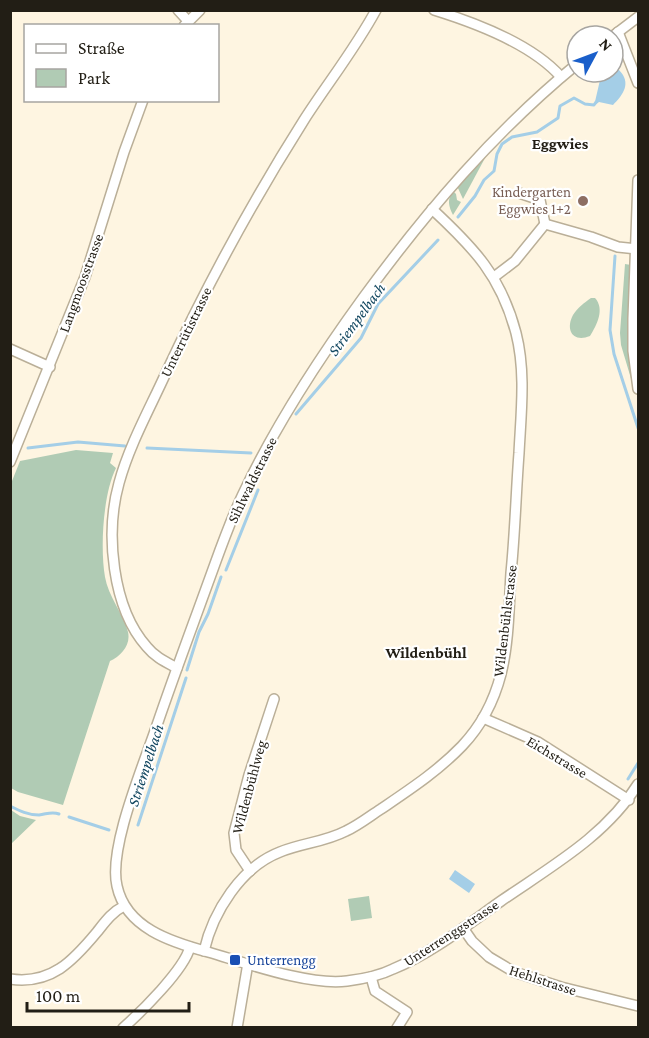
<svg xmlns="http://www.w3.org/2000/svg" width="649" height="1038" viewBox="0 0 649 1038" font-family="'Crimson Pro',serif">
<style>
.green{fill:#b0cbb4}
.water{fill:#a4cee7}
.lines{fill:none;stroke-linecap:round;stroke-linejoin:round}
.stream{stroke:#a4cee7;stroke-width:3}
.minor-casing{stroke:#baaf98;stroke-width:12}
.minor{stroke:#fff;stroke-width:9}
.education-dot{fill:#8d6e63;stroke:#fff;stroke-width:2}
.transit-dot{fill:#1a4fb4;stroke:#fff;stroke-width:2}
.labels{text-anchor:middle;stroke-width:4.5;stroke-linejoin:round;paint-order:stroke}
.education-label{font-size:15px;fill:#785e54;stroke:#fff;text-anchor:end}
.street-label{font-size:15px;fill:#221e15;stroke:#fff}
.transit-label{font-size:15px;fill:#164399;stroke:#fff;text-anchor:start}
.neighbourhood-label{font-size:16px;font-weight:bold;fill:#221e15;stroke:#fff}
.water-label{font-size:16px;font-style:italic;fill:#124760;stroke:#fff}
</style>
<rect width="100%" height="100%" fill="#fef5e1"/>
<g class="green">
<polygon points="483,157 485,158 463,199 457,186"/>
<path d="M454 192 456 194 457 200 461 202 453 215C449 207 446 198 454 192Z"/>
<polygon points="625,264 631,265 627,331 632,382 621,345 620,333"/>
<path d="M591 298H595C605 309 597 325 590 336 573 343 565 330 573 315 578 307 584 303 591 298Z"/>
<path d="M76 450 113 453 110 463 116 468C103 494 100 548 105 577 108 596 124 615 128 632 131 645 121 656 110 661L63 805 18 792 11 788 10 486 20 461Z"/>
<polygon points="11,810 20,816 36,820 11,844"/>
<polygon points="369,896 372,918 351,921 348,899"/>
</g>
<g class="water">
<path d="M613 70H619C632 83 623 95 613 105L599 102 594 106 600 80 604 74 613 72Z"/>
<polygon points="455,870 475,884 469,893 449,879"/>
</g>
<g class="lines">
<g class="stream">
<polyline points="458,217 475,196 484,180 494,171 497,154 502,144 512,137 537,132 558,118 560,106 574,98 585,104 594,105 596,102"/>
<polyline points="615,256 610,330 614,354 638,428"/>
<polyline points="296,414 361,338 378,304 438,240"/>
<polyline points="28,448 78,442 125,446"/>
<polyline points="147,448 251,453"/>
<polyline points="226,570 258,490"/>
<polyline points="187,670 199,632 208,614 221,577"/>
<polyline points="628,779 638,763"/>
<path d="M10 806C20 811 28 815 39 815 47 814 52 811 59 814"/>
<polyline points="69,817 109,830"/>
<polyline points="138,825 186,678"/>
</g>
<g class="minor-casing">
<g id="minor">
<polyline points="178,10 188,21"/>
<path d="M434 10C476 23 532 44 561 77"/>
<polyline points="184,26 200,10"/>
<polyline points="618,32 638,83"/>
<polyline points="613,36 638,17"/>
<path d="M577 64C494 132 426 212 363 298 318 360 276 424 243 494 229 523 219 553 208 583 191 630 173 678 157 725 144 764 108 848 117 886 126 928 171 942 208 952 246 963 309 986 347 981 363 979 379 976 393 969 432 953 467 925 501 901 550 867 606 836 638 784"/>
<polyline points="638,180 633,319 633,351 638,389"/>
<polyline points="519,193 540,200 545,224"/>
<polyline points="545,224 591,237 618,247 637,249"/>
<polyline points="494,277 515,261 545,224"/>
<polyline points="10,349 50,367"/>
<polyline points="10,462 85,277 124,152 143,100"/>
<path d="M177 668C166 662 155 657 147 647 112 608 105 533 119 483 129 446 149 410 165 375 206 287 252 202 304 120 327 84 355 49 376 10"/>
<polyline points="483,718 538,742 629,800"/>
<polyline points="250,871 236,850 234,833 249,775 274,699"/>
<polyline points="463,928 472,941 489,957 514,972 561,987 638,1006"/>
<path d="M204 951C213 912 241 867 280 852 302 843 325 842 346 831 359 825 370 816 381 809 409 790 438 771 462 746 481 726 494 701 501 674 509 642 509 606 511 573 515 533 516 493 519 453 521 413 526 372 516 333 501 276 474 248 432 209"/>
<polyline points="371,977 375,991 407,1012 397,1028"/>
<path d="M10 979C51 985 73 961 97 932 105 922 112 912 124 906"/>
<path d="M123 1028C141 1012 184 970 190 947"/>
<polyline points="237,1028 248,963"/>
</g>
</g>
<use href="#minor" class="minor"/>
</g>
<circle class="education-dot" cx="583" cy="201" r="6"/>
<rect class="transit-dot" x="229" y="954" width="12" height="12" rx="3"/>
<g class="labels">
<g class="education-label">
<text x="571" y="197">Kindergarten<tspan x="571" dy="17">Eggwies 1+2</tspan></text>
</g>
<g class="street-label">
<text transform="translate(81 283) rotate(-70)" y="5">Langmoosstrasse</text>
<text transform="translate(186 332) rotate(-64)" y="5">Unterrütistrasse</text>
<text transform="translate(252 480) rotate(-64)" y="5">Sihlwaldstrasse</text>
<text transform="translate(505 621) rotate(-83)" y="5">Wildenbühlstrasse</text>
<text transform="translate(557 757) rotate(31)" y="5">Eichstrasse</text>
<text transform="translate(249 787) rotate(-75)" y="5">Wildenbühlweg</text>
<text transform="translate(451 933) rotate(-33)" y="5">Unterrenggstrasse</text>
<text transform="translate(543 980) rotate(18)" y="5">Hehlstrasse</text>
</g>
<g class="transit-label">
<text x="247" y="965">Unterrengg</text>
</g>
<g class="neighbourhood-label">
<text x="560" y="149">Eggwies</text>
<text x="426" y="658">Wildenbühl</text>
</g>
<g class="water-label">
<text transform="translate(356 319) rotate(-54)" y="6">Striempelbach</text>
<text transform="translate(145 765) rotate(-72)" y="6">Striempelbach</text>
</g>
</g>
<rect width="649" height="1038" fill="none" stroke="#221e15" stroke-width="24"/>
<rect x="24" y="24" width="195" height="78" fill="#ffffff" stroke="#a7a5a1" stroke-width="1.5"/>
<rect x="36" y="44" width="30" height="9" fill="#ffffff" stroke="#a7a5a1" stroke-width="1.5"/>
<text x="78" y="54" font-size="18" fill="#221e15">Straße</text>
<rect x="36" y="69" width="30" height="18" fill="#b0cbb4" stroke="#a7a5a1" stroke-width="1.5"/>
<text x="78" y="84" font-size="18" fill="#221e15">Park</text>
<g transform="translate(595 54) rotate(49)"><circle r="28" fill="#ffffff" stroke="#a7a5a1" stroke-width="1.5"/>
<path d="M0-4.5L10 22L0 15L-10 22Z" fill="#1a5fca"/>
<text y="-9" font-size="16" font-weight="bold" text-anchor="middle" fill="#221e15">N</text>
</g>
<path d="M27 1002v9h162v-9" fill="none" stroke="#221e15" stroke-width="3"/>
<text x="36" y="1002" font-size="18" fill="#221e15" stroke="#ffffff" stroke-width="4.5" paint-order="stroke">100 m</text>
</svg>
